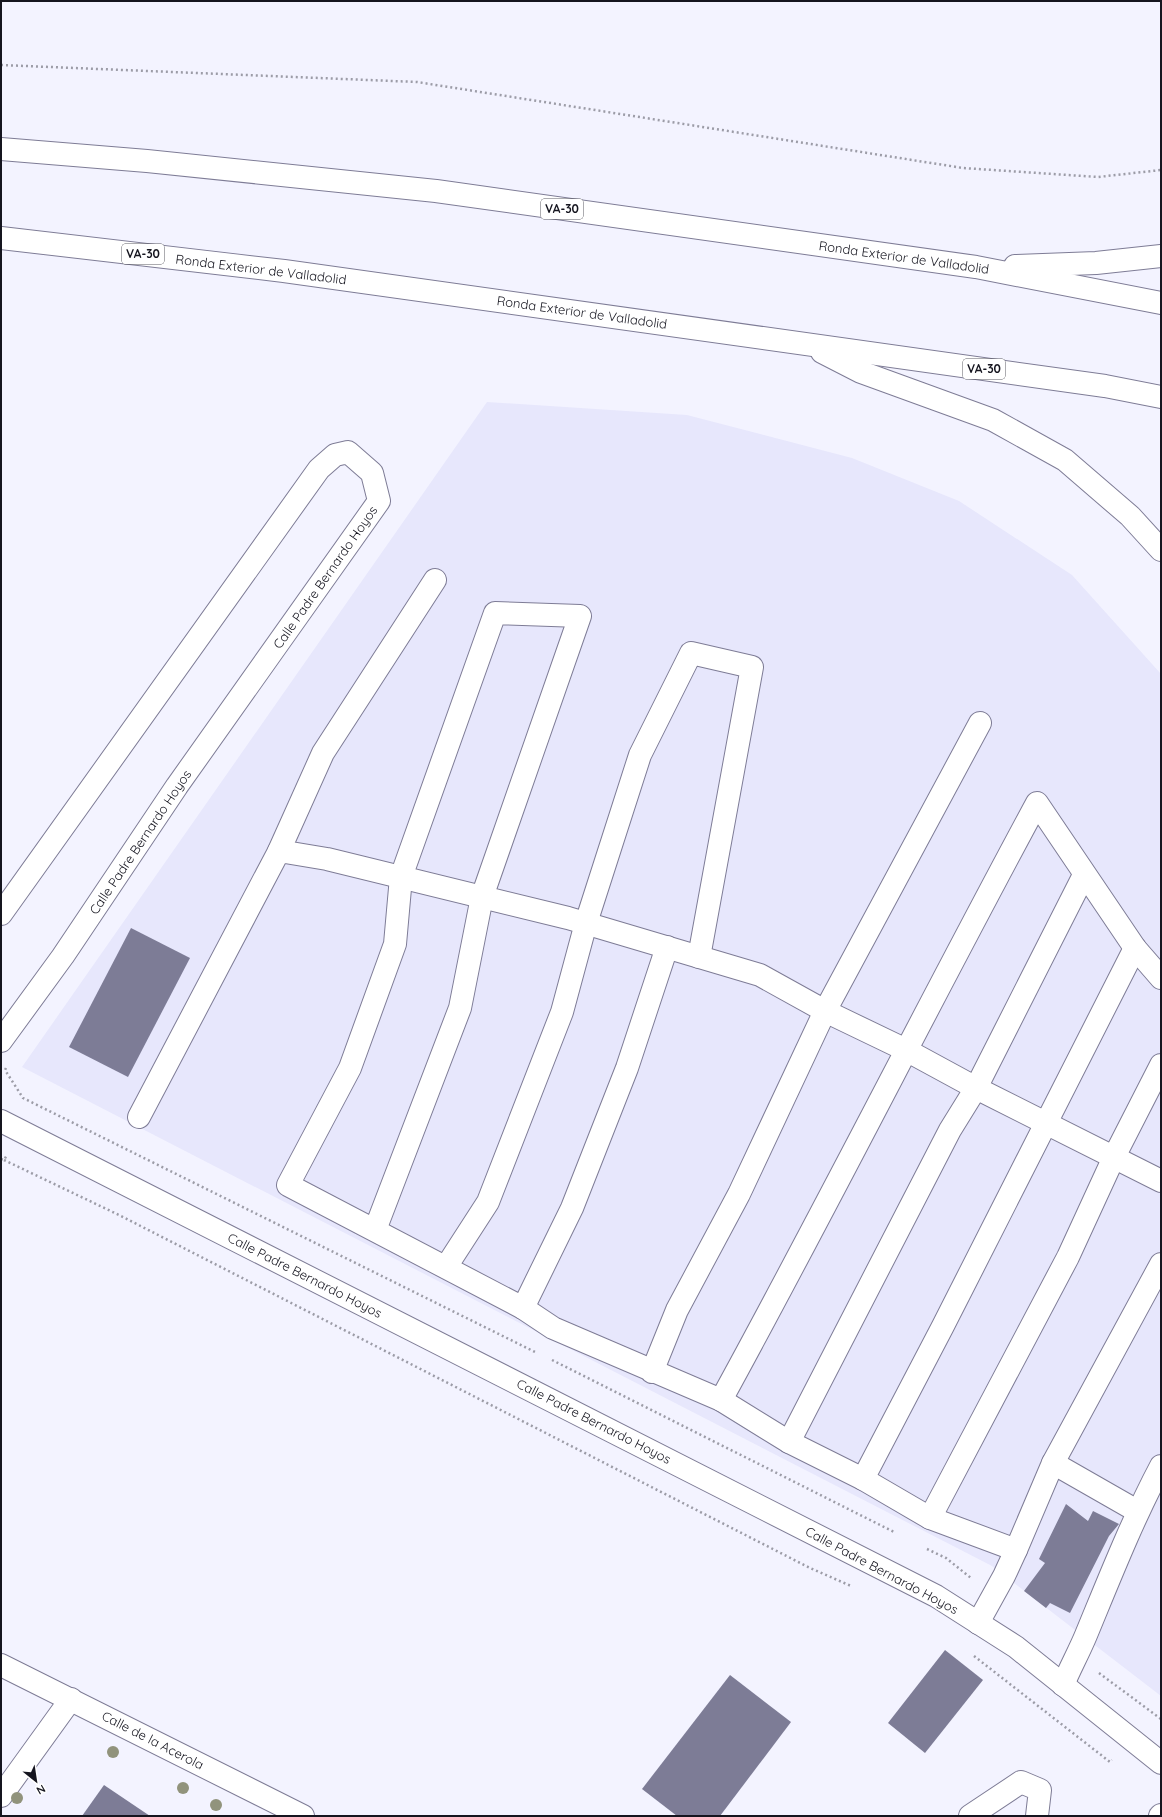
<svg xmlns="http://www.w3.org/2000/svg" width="1162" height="1817" viewBox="0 0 1162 1817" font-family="Quicksand,sans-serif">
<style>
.built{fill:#e7e7fc}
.building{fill:#7d7c96}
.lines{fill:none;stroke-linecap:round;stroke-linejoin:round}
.minor-casing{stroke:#7e7c96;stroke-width:24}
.highway-casing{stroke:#7e7c96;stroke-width:24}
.path{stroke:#9c9ca7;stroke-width:2.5;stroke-dasharray:2 3;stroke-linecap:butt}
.minor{stroke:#fff;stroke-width:22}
.highway{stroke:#fff;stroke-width:22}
.tree{fill:#91937c}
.labels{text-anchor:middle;stroke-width:3;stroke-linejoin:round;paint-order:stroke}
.shield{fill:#fff;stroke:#5b5b62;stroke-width:1}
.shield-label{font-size:12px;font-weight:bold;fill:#15151f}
.street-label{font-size:13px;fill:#15151f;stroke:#fff}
</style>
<rect width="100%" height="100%" fill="#f3f3ff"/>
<polygon class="built" points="487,402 687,415 852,458 959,501 1072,575 1161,674 1161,1696 992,1566 22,1067"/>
<g class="building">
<polygon points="131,928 190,958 128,1077 69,1047"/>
<polygon points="1066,1504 1088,1521 1093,1511 1119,1524 1109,1536 1070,1613 1050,1603 1046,1608 1024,1591 1045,1563 1039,1559"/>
<polygon points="945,1650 983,1680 925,1753 888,1723"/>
<polygon points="730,1675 791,1722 720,1816 677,1816 642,1789"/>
<polygon points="104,1785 150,1816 82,1816"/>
</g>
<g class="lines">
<g class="minor-casing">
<g id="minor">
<polyline points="279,851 323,753 435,580"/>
<polyline points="1,914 319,469 335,455 348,452 372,473 379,501 177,786 63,956 1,1041"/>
<polyline points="139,1117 279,851 327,859 568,918 760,975 825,1011 906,1050 976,1088 1161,1181"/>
<polyline points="1,1121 936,1596 1016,1647 1161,1763"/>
<polyline points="375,1230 460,1008 482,897 580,616 495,613 401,877 395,944 350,1068 288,1185 523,1308 572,1208 627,1068 667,947"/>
<polyline points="446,1267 488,1202 562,1012 586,923 640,755 691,653 752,667 699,957"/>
<polyline points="523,1308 553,1328 721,1400 789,1442 863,1479 930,1518 1016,1550 1053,1463 1137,1511"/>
<polyline points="652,1372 677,1310 739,1194 825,1011 980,723"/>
<path d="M721 1400C829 1203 930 1001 1037 803L1135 948 1161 978"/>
<polyline points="789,1442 950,1130 976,1088 1084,875"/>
<polyline points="1053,1463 1161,1264"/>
<polyline points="863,1479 943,1326 1135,948"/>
<polyline points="930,1518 1068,1257 1114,1157 1161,1065"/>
<polyline points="978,1623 1004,1576 1016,1550"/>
<polyline points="1,1665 303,1816"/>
<path d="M1063 1685C1070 1668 1079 1652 1086 1635 1110 1577 1132 1521 1161 1466"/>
<polyline points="1,1796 71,1699"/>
<polyline points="970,1816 1021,1782 1040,1790 1037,1816"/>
<polyline points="1160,1816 1161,1815"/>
</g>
</g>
<g class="highway-casing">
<g id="highway">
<polyline points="1,149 147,161 436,191 976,267 1161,303"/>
<polyline points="1,238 284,271 1105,386 1161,397"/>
<polyline points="1015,266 1096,263 1161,256"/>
<polyline points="822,352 861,372 993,420 1065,460 1130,516 1161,550"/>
</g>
</g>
<g class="path">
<polyline points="1,65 417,82 963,168 1098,177 1161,170"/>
<polyline points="6,1068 5,1070 23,1098 535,1352"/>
<polyline points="1,1159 4,1160 7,1155"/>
<polyline points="4,1160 119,1215 810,1568 851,1586"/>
<polyline points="552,1360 894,1532"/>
<polyline points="927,1549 946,1558 971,1578"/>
<polyline points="974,1656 1110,1762 1112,1760"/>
<polyline points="1099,1673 1161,1719"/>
</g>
<use href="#minor" class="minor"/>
<use href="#highway" class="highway"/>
</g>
<g class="tree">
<circle cx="113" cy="1752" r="6"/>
<circle cx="183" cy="1788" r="6"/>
<circle cx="17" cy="1798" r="6"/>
<circle cx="216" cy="1805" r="6"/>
</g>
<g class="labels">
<g class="shield">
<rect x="541" y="199" width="42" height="20" rx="3"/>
<rect x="122" y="244" width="42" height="20" rx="3"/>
<rect x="963" y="359" width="42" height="20" rx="3"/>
</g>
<g class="shield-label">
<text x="562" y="213">VA-30</text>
<text x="143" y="258">VA-30</text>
<text x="984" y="373">VA-30</text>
</g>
<g class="street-label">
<text transform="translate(904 257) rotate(8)" y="5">Ronda Exterior de Valladolid</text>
<text transform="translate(261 269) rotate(7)" y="5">Ronda Exterior de Valladolid</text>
<text transform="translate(582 312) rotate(8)" y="5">Ronda Exterior de Valladolid</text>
<text transform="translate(325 577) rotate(-55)" y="5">Calle Padre Bernardo Hoyos</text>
<text transform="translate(140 842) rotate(-56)" y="5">Calle Padre Bernardo Hoyos</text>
<text transform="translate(305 1275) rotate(27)" y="5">Calle Padre Bernardo Hoyos</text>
<text transform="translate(594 1421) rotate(27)" y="5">Calle Padre Bernardo Hoyos</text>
<text transform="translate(882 1570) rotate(28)" y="5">Calle Padre Bernardo Hoyos</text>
<text transform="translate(153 1740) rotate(27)" y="5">Calle de la Acerola</text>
</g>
</g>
<rect width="1162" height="1817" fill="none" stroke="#15151f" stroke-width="4"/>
<g transform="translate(36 1781) rotate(150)" stroke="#ffffff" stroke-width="3" paint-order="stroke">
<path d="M0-3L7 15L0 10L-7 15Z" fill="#15151f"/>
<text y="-6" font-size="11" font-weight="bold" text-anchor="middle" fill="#15151f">N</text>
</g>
</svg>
